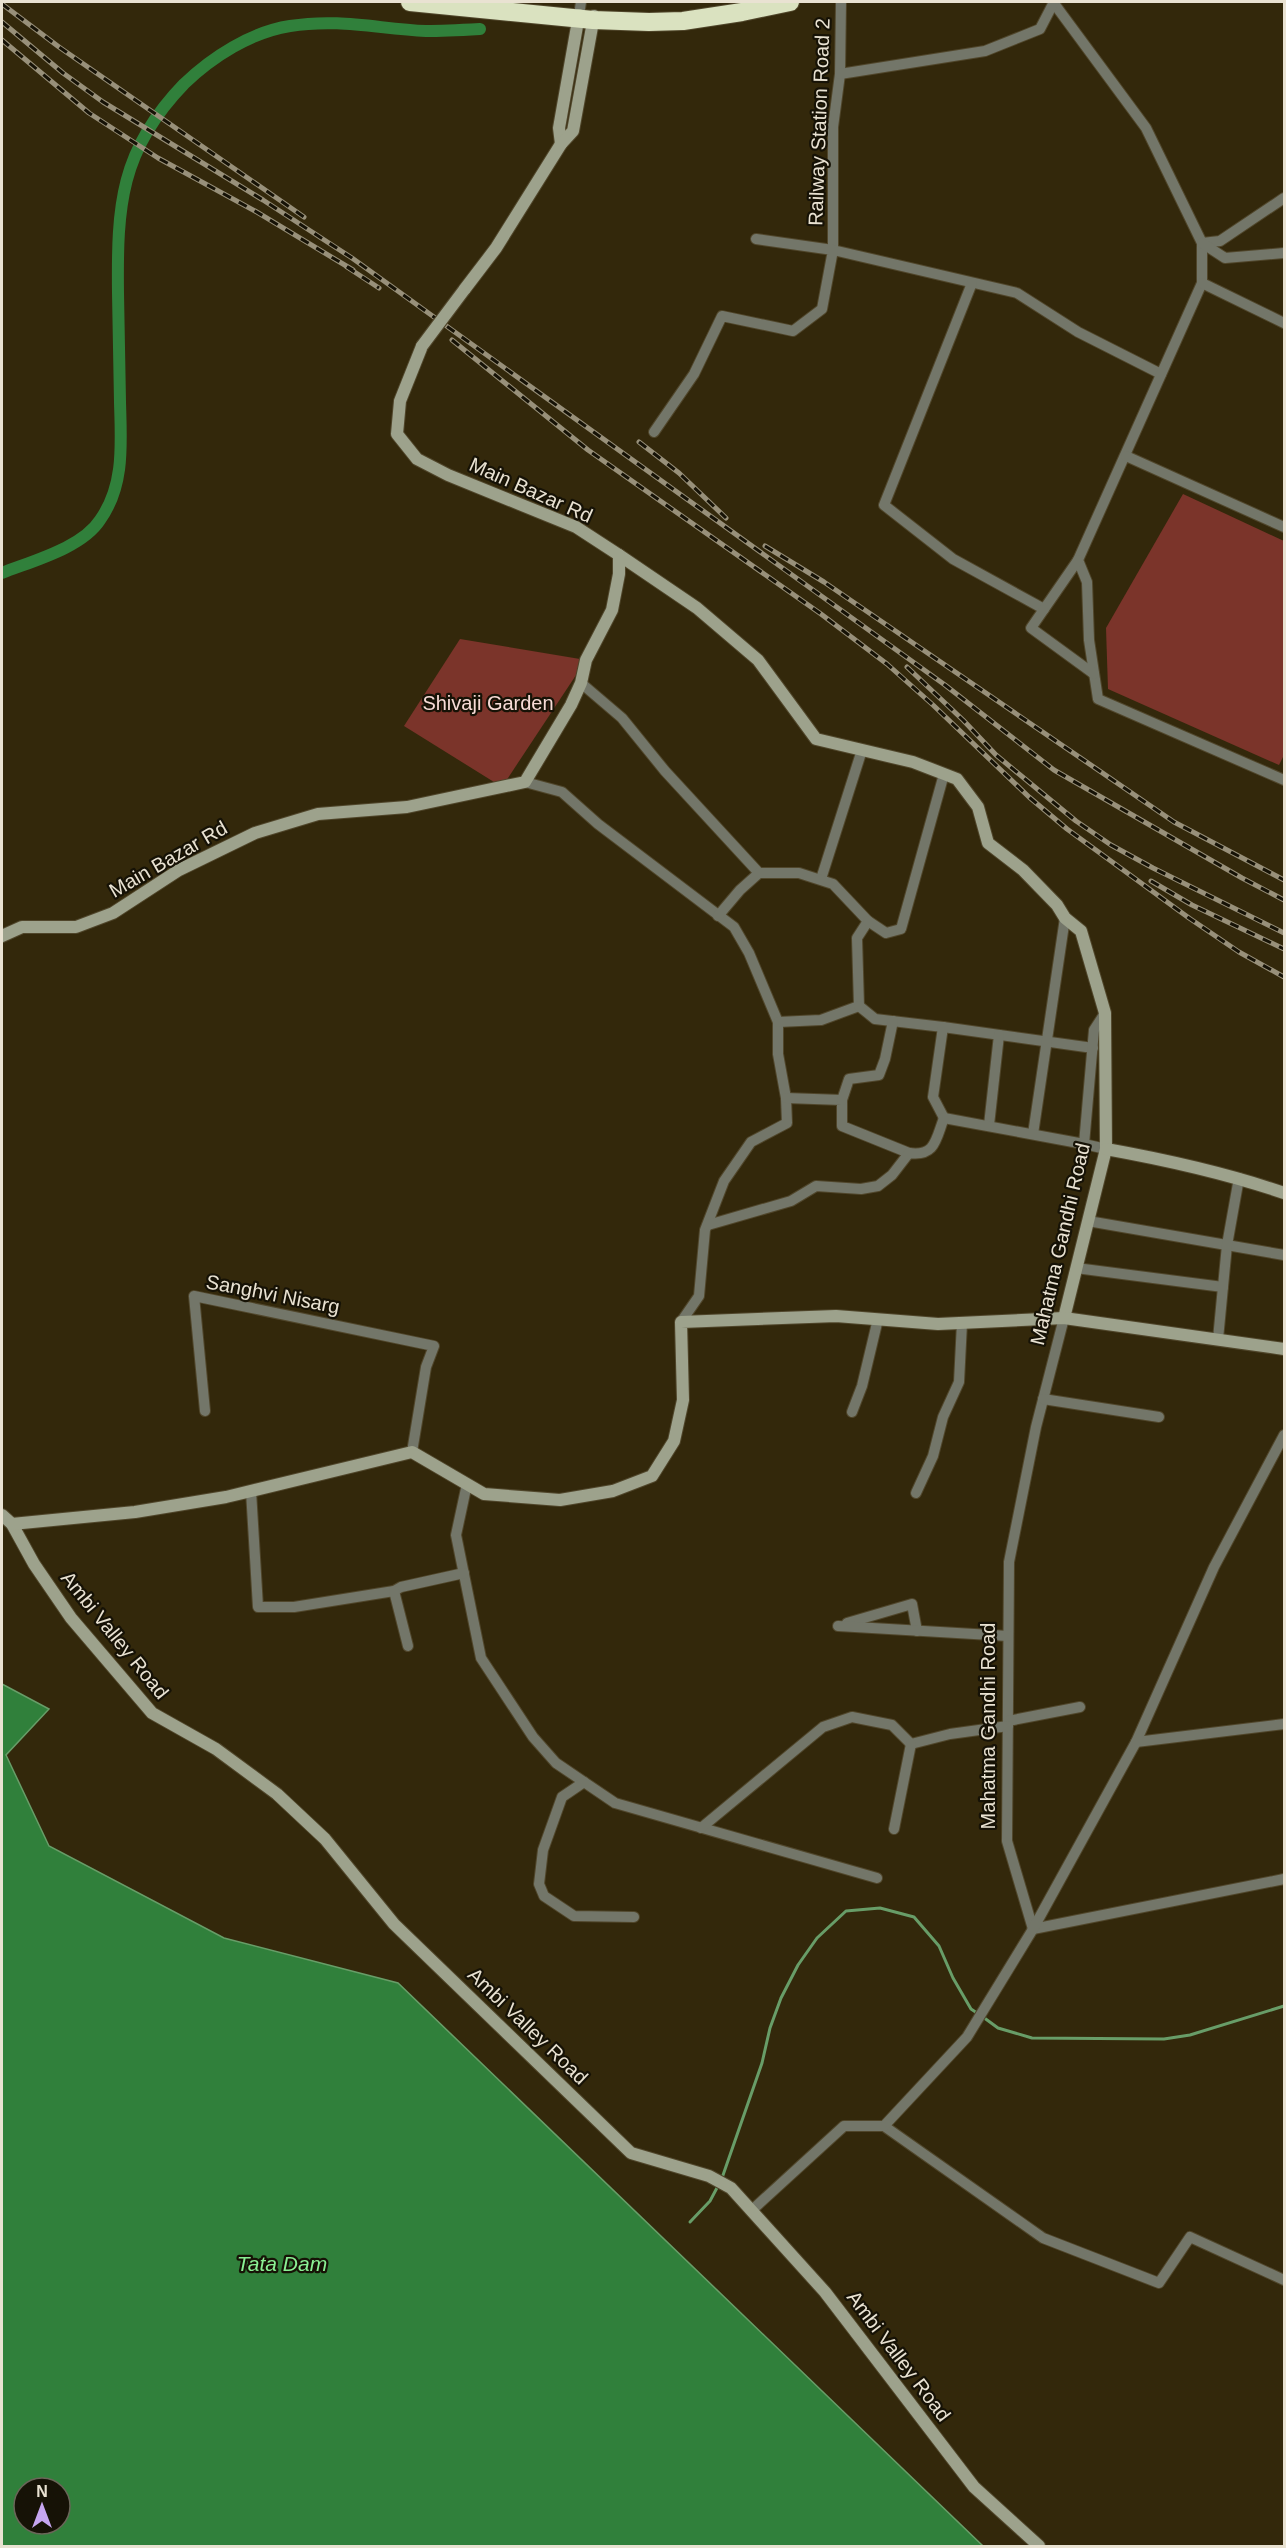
<svg xmlns="http://www.w3.org/2000/svg" width="1286" height="2548" viewBox="0 0 1286 2548" font-family="Helvetica,sans-serif">
<style>
.green{fill:#7b342a}
.water{fill:#30803b;stroke:#689d68;stroke-width:1.5;fill-rule:evenodd}
.lines{fill:none;stroke-linecap:round;stroke-linejoin:round}
.stream{stroke:#689d68;stroke-width:3}
.canal{stroke:#30803b;stroke-width:12}
.street-casing{stroke:#50462b;stroke-width:12}
.secondary-casing{stroke:#50462b;stroke-width:14}
.highway-casing{stroke:#50462b;stroke-width:20}
.street{stroke:#737669;stroke-width:10}
.secondary{stroke:#9da28c;stroke-width:12}
.highway{stroke:#dae2c0;stroke-width:18}
.rail-casing{stroke:#98907a;stroke-width:5}
.rail{stroke:#161206;stroke-width:3;stroke-dasharray:9;stroke-linecap:butt}
.secondary-bridge-casing{stroke:#50462b;stroke-width:14;stroke-linecap:butt}
.secondary-bridge{stroke:#9da28c;stroke-width:12}
.labels{text-anchor:middle;stroke-width:4.5;stroke-linejoin:round;paint-order:stroke}
.street-label{font-size:20px;fill:#e9e2d2;stroke:#161206}
.park-label{font-size:20px;fill:#f7dbd6;stroke:#161206}
.water-label{font-size:21px;font-style:italic;fill:#8af094;stroke:#161206}
</style>
<rect width="100%" height="100%" fill="#33280b"/>
<g class="green">
<polygon points="1183,494 1284,541 1284,755 1279,765 1108,689 1106,628"/>
<polygon points="460,639 586,660 502,787 404,726"/>
</g>
<path class="water" d="M2 1684 49 1709 6 1755 49 1846 224 1938 398 1983 983 2546H2ZM24 2488H60V2524H24Z"/>
<g class="lines">
<g class="stream">
<polyline points="983,2017 998,2028 1032,2038 1164,2039 1190,2035 1284,2006"/>
<polyline points="722,2178 762,2063 770,2028 781,1998 798,1965 817,1938 846,1911 880,1908 914,1917 939,1946 953,1978 971,2009 977,2013"/>
<polyline points="690,2222 710,2201 719,2184"/>
</g>
<path class="canal" d="M2 573C32 561 82 548 100 520 125 485 121 443 120 402 119 366 119 329 118 293 117 206 120 150 184 84 212 57 251 32 290 26 339 18 379 29 426 31 444 31 462 30 480 29"/>
<g class="street-casing">
<g id="street">
<polyline points="841,2 840,74 833,127 833,250 1017,293 1078,332 1161,374"/>
<polyline points="1053,2 1146,128 1202,243 1202,283 1078,560 1087,582 1089,640 1098,699 1284,780"/>
<polyline points="579,15 581,2"/>
<polyline points="840,74 985,51 1040,29 1054,2"/>
<polyline points="1202,243 1220,241 1284,198"/>
<polyline points="1202,243 1225,258 1284,253"/>
<polyline points="972,283 884,505 953,559 1044,609"/>
<polyline points="1202,283 1284,323"/>
<polyline points="654,432 694,374 722,316 793,331 822,309 833,250 756,239"/>
<polyline points="1126,456 1284,527"/>
<polyline points="1078,560 1031,628 1094,674"/>
<polyline points="581,683 622,718 665,771 759,873"/>
<polyline points="525,782 562,792 598,824 734,927 749,953 778,1022 778,1054 786,1098 787,1123 751,1142 724,1181 705,1230 699,1296 681,1322"/>
<polyline points="821,879 862,750"/>
<polyline points="718,916 740,890 759,873 799,873 833,884 868,921 857,938 859,1006 821,1020 778,1022"/>
<polyline points="868,921 886,933 901,929 944,774"/>
<polyline points="859,1006 875,1019 943,1027"/>
<polyline points="786,1098 842,1100 842,1126 909,1153"/>
<polyline points="842,1100 849,1079 879,1075 885,1059 893,1021"/>
<polyline points="944,1118 933,1097 943,1027 1093,1048"/>
<polyline points="989,1125 999,1035"/>
<polyline points="1033,1134 1065,918"/>
<polyline points="1084,1144 1106,1149"/>
<polyline points="1088,1221 1284,1255"/>
<path d="M708 1225 791 1201 816 1186 861 1189 878 1186 892 1175 909 1153C936 1157 936 1138 944 1118L1084 1144 1094 1030 1105 1013"/>
<polyline points="1076,1268 1223,1287"/>
<polyline points="1064,1318 1036,1427 1009,1562 1007,1841 1033,1929 1284,1879"/>
<polyline points="1218,1339 1227,1245 1239,1178"/>
<polyline points="1043,1399 1159,1417"/>
<polyline points="205,1411 194,1296 434,1346 426,1367 412,1452"/>
<polyline points="852,1412 862,1386 878,1319"/>
<polyline points="467,1484 456,1535 481,1658 533,1737 556,1763 615,1803 877,1878"/>
<polyline points="251,1491 258,1607 294,1607 394,1591 401,1587 464,1573"/>
<polyline points="916,1493 933,1456 943,1417 959,1382 962,1323"/>
<polyline points="394,1591 408,1646"/>
<polyline points="847,1623 912,1604 917,1631"/>
<polyline points="838,1626 1008,1636"/>
<polyline points="1008,1721 1080,1707"/>
<polyline points="1136,1742 1284,1724"/>
<polyline points="584,1782 562,1797 543,1850 539,1884 544,1896 574,1916 634,1917"/>
<polyline points="701,1828 823,1727 852,1717 892,1725 911,1744 950,1734 1008,1726"/>
<polyline points="894,1829 911,1744"/>
<polyline points="884,2126 1043,2238 1159,2283 1190,2237 1284,2280"/>
<polyline points="751,2211 844,2126 884,2126 967,2037 1033,1929 1136,1742 1214,1567 1284,1435"/>
</g>
</g>
<g class="secondary-casing">
<g id="secondary">
<polyline points="561,144 559,128 579,15"/>
<polyline points="464,290 496,248 561,144 573,131 594,16"/>
<polyline points="619,555 697,608 758,660 816,739 913,762 957,779 978,807 988,843 1023,870 1057,905 1065,918 1081,931 1105,1013 1106,1149 1064,1318"/>
<polyline points="2,936 22,927 76,927 113,913 179,870 255,833 318,814 407,807 525,782 571,705 581,683 586,660 612,610 619,574 619,555 576,527 448,475 417,459 397,434 400,401 422,346"/>
<path d="M1106 1149C1167 1160 1226 1173 1284 1193"/>
<polyline points="2,1515 12,1524 34,1564 71,1618 152,1713 216,1749 277,1794 325,1839 394,1924 631,2153 709,2176 731,2188 825,2292 974,2487 1039,2546"/>
<polyline points="12,1524 135,1512 226,1497 412,1452 484,1494 560,1500 613,1491 652,1476 674,1441 683,1400 681,1322 836,1316 938,1324 1064,1318 1284,1349"/>
</g>
</g>
<g class="highway-casing">
<polyline id="highway" points="410,2 593,20 649,22 683,21 742,12 790,2"/>
</g>
<use href="#street" class="street"/>
<use href="#secondary" class="secondary"/>
<use href="#highway" class="highway"/>
<g class="rail-casing">
<g id="rail">
<polyline points="2,4 59,47 304,217"/>
<polyline points="2,22 63,73 103,102 263,200 352,258 945,685 1054,770 1242,878 1284,900"/>
<polyline points="2,40 89,113 158,158 255,211 353,270"/>
<polyline points="347,267 379,288"/>
<polyline points="452,340 588,450 821,614 887,664 933,705 1029,797 1067,829 1189,918 1239,952 1284,977"/>
<polyline points="639,442 679,473 726,518"/>
<polyline points="765,546 824,582 1174,822 1284,880"/>
<polyline points="907,667 963,720 996,755 1076,821 1111,845 1153,868 1284,933"/>
<polyline points="1151,881 1192,905 1284,949"/>
</g>
</g>
<use href="#rail" class="rail"/>
<g class="secondary-bridge-casing">
<polyline id="secondary-bridge" points="422,346 464,290"/>
</g>
<use href="#secondary-bridge" class="secondary-bridge"/>
</g>
<g class="labels">
<g class="street-label">
<text transform="translate(819 122) rotate(-88)" y="7">Railway Station Road 2</text>
<text transform="translate(531 490) rotate(24)" y="7">Main Bazar Rd</text>
<text transform="translate(168 859) rotate(-30)" y="7">Main Bazar Rd</text>
<text transform="translate(1060 1244) rotate(-77)" y="7">Mahatma Gandhi Road</text>
<text transform="translate(273 1294) rotate(11)" y="7">Sanghvi Nisarg</text>
<text transform="translate(115 1635) rotate(51)" y="7">Ambi Valley Road</text>
<text transform="translate(988 1726) rotate(-90)" y="7">Mahatma Gandhi Road</text>
<text transform="translate(528 2026) rotate(44)" y="7">Ambi Valley Road</text>
<text transform="translate(899 2356) rotate(53)" y="7">Ambi Valley Road</text>
</g>
<g class="park-label">
<text x="488" y="710">Shivaji Garden</text>
</g>
<g class="water-label">
<text x="282" y="2271">Tata Dam</text>
</g>
</g>
<rect width="1286" height="2548" fill="none" stroke="#e9e2d2" stroke-width="6"/>
<g transform="translate(42 2506)"><circle r="28" fill="#161206" stroke="#6a6558" stroke-width="1.5"/>
<path d="M0-4.5L10 22L0 15L-10 22Z" fill="#c6a6f0"/>
<text y="-9" font-size="16" font-weight="bold" text-anchor="middle" fill="#e9e2d2">N</text>
</g>
</svg>
